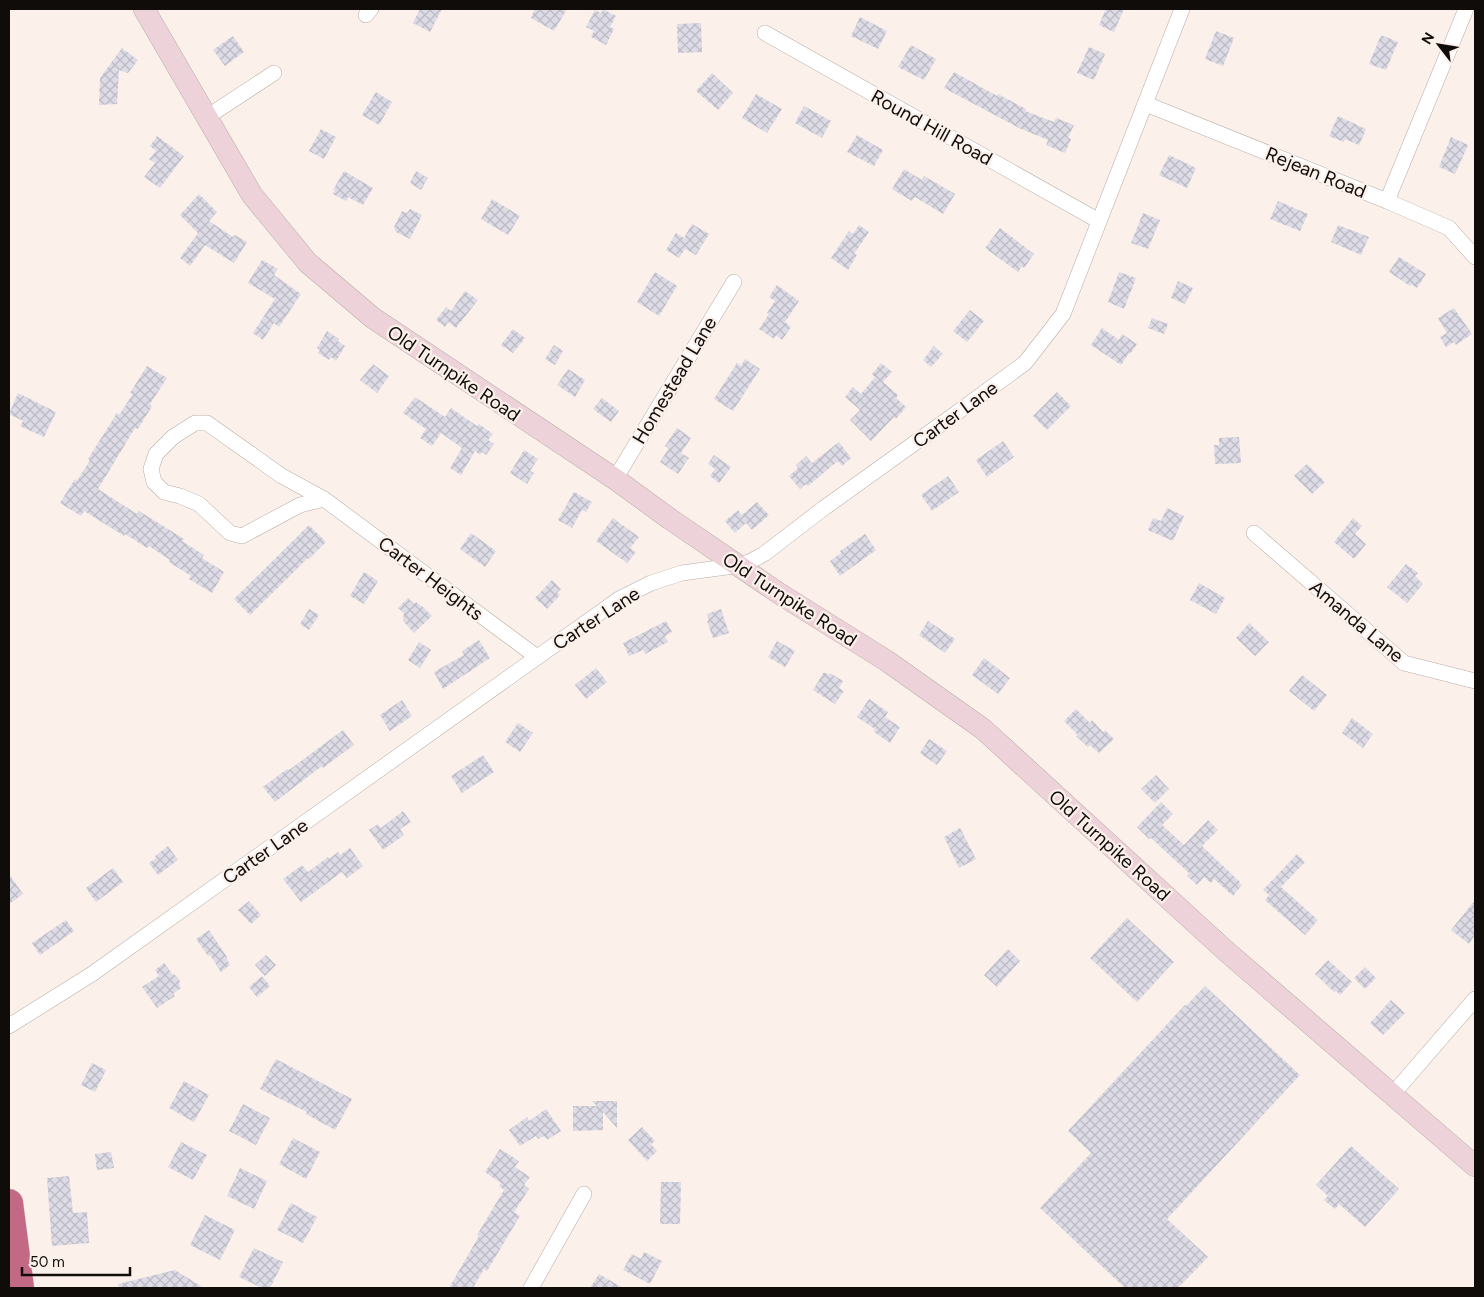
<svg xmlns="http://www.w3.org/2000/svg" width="1484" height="1297" viewBox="0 0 1484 1297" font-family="Figtree,sans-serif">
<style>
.building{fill:url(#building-cross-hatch)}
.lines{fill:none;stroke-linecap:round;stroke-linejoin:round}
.street-casing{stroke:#b7ada7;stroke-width:16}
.secondary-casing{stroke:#b7ada7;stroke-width:22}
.highway-casing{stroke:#cfcece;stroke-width:29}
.street{stroke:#fff;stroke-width:15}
.secondary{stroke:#edd2da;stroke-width:21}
.highway{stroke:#c36985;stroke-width:28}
.labels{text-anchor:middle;stroke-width:4.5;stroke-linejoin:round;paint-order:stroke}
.street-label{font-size:19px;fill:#100c0a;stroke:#fbf0ea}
</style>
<defs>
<pattern id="building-cross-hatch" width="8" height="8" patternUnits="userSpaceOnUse" patternTransform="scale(1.25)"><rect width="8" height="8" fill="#dcdbe6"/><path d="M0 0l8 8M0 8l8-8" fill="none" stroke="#bcbbc4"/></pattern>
</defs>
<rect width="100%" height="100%" fill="#fbf0ea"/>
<g class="building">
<polygon points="420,9 442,9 430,32 413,23"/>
<polygon points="535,9 567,9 554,31 531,18"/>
<polygon points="603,9 616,16 610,27 614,29 606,45 591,37 594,31 586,27 595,10 601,13"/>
<polygon points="1106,9 1124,9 1114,32 1099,25"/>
<polygon points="860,17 887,31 878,49 851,36"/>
<polygon points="701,23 702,52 678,53 677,24"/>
<polygon points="1216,31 1234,38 1223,66 1205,59"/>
<polygon points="1381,35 1398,42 1386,70 1369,64"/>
<polygon points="233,36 244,52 225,66 213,50"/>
<polygon points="911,45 936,59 924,80 898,67"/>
<polygon points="1089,47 1105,54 1094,80 1077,73"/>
<polygon points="122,48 138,60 128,73 119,70 117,104 99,105 100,78"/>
<polygon points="954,72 997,96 998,94 1026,109 1025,111 1054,122 1056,118 1074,125 1068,138 1071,139 1065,153 1046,145 1048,140 1019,128 944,88"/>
<polygon points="712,73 733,93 718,110 696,91"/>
<polygon points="376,92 392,102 379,125 362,115"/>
<polygon points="756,94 782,109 767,133 742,118"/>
<polygon points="804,106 831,121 822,138 795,123"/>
<polygon points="1338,116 1366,129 1359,145 1345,139 1344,142 1329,136"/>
<polygon points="321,129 336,137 324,159 309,151"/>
<polygon points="857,135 883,150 874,166 847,152"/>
<polygon points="157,136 184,156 160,188 144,177 155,163 149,159 156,151 150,146"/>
<polygon points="1451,137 1468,145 1455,174 1439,167"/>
<polygon points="1169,155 1196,168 1187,188 1159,175"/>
<polygon points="904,169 922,180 924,176 955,194 943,214 915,197 912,201 892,189"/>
<polygon points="344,171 373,188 363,205 348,197 346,201 333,194 335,190 333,190"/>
<polygon points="416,171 428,178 421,190 410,183"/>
<polygon points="199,194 217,212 209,221 233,237 235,235 247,242 234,263 205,245 190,266 180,258 198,233 180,215"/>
<polygon points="492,199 520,216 508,235 481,219"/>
<polygon points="1278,201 1308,214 1300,231 1270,219"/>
<polygon points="410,209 422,215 410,239 396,232 394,227 402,211 407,213"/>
<polygon points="1143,213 1160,220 1148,249 1131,243"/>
<polygon points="692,224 709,234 696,255 685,249 679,258 666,250 676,233 684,238"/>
<polygon points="859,225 869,232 854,254 857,255 848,270 831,258 849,231 853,234"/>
<polygon points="1338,225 1369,237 1361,255 1331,242"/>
<polygon points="1000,228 1034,254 1024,268 1022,266 1018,272 985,248"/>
<polygon points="1399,257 1426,274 1417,288 1411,284 1410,286 1389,272"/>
<polygon points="262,260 278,269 274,275 301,294 279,327 274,323 263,340 253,333 275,299 248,283"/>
<polygon points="655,272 677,286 659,316 637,302"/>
<polygon points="1119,272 1136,278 1124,309 1108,302"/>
<polygon points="1178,281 1193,288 1185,304 1171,298"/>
<polygon points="777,285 799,301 785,322 791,327 782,340 776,335 774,339 759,329 769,314 767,313 775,301 769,297"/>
<polygon points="465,291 478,300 456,328 448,322 445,327 436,320 446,307 451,311"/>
<polygon points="1454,308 1472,334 1456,345 1454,342 1446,347 1440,337 1447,333 1438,318"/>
<polygon points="970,310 984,321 967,342 953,331"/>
<polygon points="1152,318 1168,324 1164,334 1148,328"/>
<polygon points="1102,328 1119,340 1122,334 1137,344 1130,354 1129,353 1121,365 1091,345"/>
<polygon points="513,329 525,338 513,353 501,345"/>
<polygon points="327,331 339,339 338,341 345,346 336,361 331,357 329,360 318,353 320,350 317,348"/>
<polygon points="554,345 563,351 555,365 545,359"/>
<polygon points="934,346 943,354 931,367 923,360"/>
<polygon points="745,359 760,369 733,411 714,399 737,363 741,366"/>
<polygon points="881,363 892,372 883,382 898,395 896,398 906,407 896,419 894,417 871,441 850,420 860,410 845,397 853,387 861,394 875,377 872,374"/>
<polygon points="373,364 389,376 377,393 360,380"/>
<polygon points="147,366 167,378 150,404 152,406 138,429 135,428 98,489 137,514 139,511 184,539 182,541 204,555 202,558 224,572 212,593 189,579 191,576 169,562 170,560 149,546 147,548 125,534 124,536 84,511 81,516 60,503 75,479 77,481 90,460 88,459 117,413 119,415 133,394 130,393"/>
<polygon points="568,369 585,380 575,397 557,385"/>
<polygon points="1057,392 1071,406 1047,430 1033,416"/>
<polygon points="18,393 56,412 44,437 20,426 23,421 9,414"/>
<polygon points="415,397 445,417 451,408 477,426 479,424 493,434 488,440 494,444 486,455 482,452 480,455 475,451 461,475 450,468 462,448 441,433 432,446 420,438 426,429 403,413"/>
<polygon points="602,398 619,411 611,422 593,409"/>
<polygon points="677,428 691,438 681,453 689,458 678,474 660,462 669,448 665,446"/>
<polygon points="1239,437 1241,463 1215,464 1214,445 1219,445 1219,438"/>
<polygon points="1003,441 1014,457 987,477 976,460"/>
<polygon points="839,442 851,458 842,466 838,461 808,486 806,484 800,489 789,476 798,468 796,465 806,456 812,463"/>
<polygon points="524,450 538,459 530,471 534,473 527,484 510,473"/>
<polygon points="714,455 731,467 719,483 710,476 715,469 708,464"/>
<polygon points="1307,464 1325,482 1312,494 1294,476"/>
<polygon points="948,476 959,492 932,511 921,495"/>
<polygon points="574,492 592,502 586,512 582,510 572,528 558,520"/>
<polygon points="757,502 769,515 752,530 746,523 735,533 725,521 738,510 742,515"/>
<polygon points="1167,508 1184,516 1173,541 1148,530 1153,518 1161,521"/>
<polygon points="613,518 639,537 630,548 636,552 627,563 596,541"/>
<polygon points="1353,518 1362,526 1355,534 1366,544 1354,559 1334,542"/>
<polygon points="309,525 326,542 309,559 308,558 250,615 234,599"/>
<polygon points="471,533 496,551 485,567 460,549"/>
<polygon points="865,534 876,550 840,576 830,561 841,553 840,551"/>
<polygon points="1406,564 1418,573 1415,576 1423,584 1407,603 1387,587"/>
<polygon points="364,572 378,581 364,604 350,596"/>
<polygon points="552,580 561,589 557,593 560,595 547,609 535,598"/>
<polygon points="1199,583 1225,598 1216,614 1190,600"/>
<polygon points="408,598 414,604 416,602 421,606 422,606 432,616 414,633 403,621 404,613 398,608"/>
<polygon points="309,609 319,615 309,630 300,624"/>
<polygon points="721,609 729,633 713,638 707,621 709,620 707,614"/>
<polygon points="666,621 672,632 665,636 668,642 645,654 643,650 629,656 623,643"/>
<polygon points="928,621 955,639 945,653 919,635"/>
<polygon points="1249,623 1269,642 1255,656 1236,638"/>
<polygon points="479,640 490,658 443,689 434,672 464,655 462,651"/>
<polygon points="777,641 795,651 785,667 768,657"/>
<polygon points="419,642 431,650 420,668 408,660"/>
<polygon points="984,658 1010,678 998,694 972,675"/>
<polygon points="596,668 607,682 586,699 575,685"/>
<polygon points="824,672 829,675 830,673 843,681 839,688 844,691 835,704 813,690"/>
<polygon points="1302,675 1327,695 1314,711 1289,691"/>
<polygon points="869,699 888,712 885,717 900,727 890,743 874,732 875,729 857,717"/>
<polygon points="402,700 412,716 390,731 380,715"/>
<polygon points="1076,709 1090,723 1092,720 1103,732 1105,730 1114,739 1099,753 1090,745 1088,747 1076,736 1078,735 1064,721"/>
<polygon points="1352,718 1373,734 1363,748 1342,733"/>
<polygon points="518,723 533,733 520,752 505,742"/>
<polygon points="343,730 354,745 323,768 322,766 314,772 275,802 263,787 287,769 289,770"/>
<polygon points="929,739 947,751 937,765 920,753"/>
<polygon points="483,755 494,772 462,793 451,776"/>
<polygon points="1156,775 1169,789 1155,803 1141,789"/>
<polygon points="1161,802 1173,814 1162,825 1184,845 1208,820 1218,830 1202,846 1240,882 1239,883 1242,885 1233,896 1214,879 1211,883 1204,877 1197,885 1187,876 1189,873 1151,838 1149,839 1137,827"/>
<polygon points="403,811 411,822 400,829 404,835 383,850 369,830 378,824 381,828"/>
<polygon points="960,828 976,859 959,868 944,837"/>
<polygon points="168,846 178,860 158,875 149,863 156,858 155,856"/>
<polygon points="350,848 363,866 347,878 342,872 301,902 283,879 302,865 308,872 328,857 329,859 338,852 340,855"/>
<polygon points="1297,854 1305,862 1281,887 1318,920 1305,935 1265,900 1269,895 1263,890"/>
<polygon points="113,868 123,882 96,902 86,888"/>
<polygon points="9,874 23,894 9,904"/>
<polygon points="1475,900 1475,935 1469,944 1451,930"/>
<polygon points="249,901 261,915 251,924 238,910"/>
<polygon points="1127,918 1174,962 1137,1002 1090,958"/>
<polygon points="66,920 74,931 40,955 32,943"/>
<polygon points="209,930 227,957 227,960 230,965 221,972 210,955 208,956 196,939"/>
<polygon points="1008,949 1020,961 997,987 984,975"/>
<polygon points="266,955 276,965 265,976 255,965"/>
<polygon points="1328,960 1352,982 1340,995 1336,991 1334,992 1315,974"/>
<polygon points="164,963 173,975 174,974 180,981 179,984 181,988 173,994 175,996 157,1008 142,987 159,976 155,970"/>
<polygon points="1365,967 1376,978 1365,989 1354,978"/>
<polygon points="262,976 270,986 257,997 249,987"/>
<polygon points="1205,986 1300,1075 1167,1219 1208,1257 1178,1288 1125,1288 1040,1208 1091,1153 1068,1131 1185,1005 1186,1006"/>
<polygon points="1391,1000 1405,1013 1383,1035 1370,1023"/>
<polygon points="276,1059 352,1099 335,1130 306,1114 307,1112 260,1089"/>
<polygon points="92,1063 106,1070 95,1092 81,1085"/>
<polygon points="184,1081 209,1095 194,1122 169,1108"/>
<polygon points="592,1101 617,1101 617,1128 603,1112 603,1130 573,1131 573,1106 597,1106"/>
<polygon points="243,1104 270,1118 256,1145 229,1131"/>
<polygon points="546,1109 561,1131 547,1140 544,1136 538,1139 536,1136 520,1146 509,1130 527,1117 529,1121"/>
<polygon points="642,1127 655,1141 651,1144 657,1151 647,1161 628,1140"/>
<polygon points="293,1138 320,1152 306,1179 279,1164"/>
<polygon points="181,1142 207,1155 193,1180 168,1167"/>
<polygon points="1351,1146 1399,1189 1365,1227 1339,1204 1335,1209 1324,1200 1328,1196 1316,1185"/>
<polygon points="500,1149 519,1161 515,1167 530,1177 524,1185 529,1189 514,1212 520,1216 487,1271 484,1269 473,1288 449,1288 479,1236 477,1235 504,1190 499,1186 501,1183 485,1172"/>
<polygon points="111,1152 114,1168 97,1170 95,1154"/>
<polygon points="240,1168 267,1181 254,1209 227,1196"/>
<polygon points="69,1176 73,1213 87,1212 89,1243 52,1246 47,1178"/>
<polygon points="661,1182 681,1182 680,1224 660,1224"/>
<polygon points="291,1203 317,1217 303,1243 277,1230"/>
<polygon points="205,1215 235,1230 220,1260 190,1245"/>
<polygon points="254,1248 283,1262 270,1288 262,1288 239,1277"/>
<polygon points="644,1252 662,1261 650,1284 623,1270 632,1254 641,1259"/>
<polygon points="175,1270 204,1288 119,1288 118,1284"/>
<polygon points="599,1274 623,1288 590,1288"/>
</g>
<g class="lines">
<g class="street-casing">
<g id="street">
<polyline points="366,15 371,9"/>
<polyline points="765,33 1099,221"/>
<polyline points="1146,104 1387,201 1449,228 1475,257"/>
<polyline points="207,117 274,73"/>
<polyline points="1387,201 1466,9"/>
<polyline points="615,479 734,282"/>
<polyline points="324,499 300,505 242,536 230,533 199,504 180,496 164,492 154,482 151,469 156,454 173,437 195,423 207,423 282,476 324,499 537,657"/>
<polyline points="1254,533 1404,663 1475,681"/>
<polyline points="9,1026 92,974 619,599 651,583 682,573 734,566 749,562 764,554 824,508 951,417 1025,363 1063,314 1182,9"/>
<polyline points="1392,1095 1475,999"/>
<polyline points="531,1288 584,1194"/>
</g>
</g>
<g class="secondary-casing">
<polyline id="secondary" points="144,9 252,195 308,263 373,318 615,479 670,519 780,594 887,661 983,729 1227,952 1475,1166"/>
</g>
<g class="highway-casing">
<polyline id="highway" points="9,1203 20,1288"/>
</g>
<use href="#street" class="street"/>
<use href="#secondary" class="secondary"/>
<use href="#highway" class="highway"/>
</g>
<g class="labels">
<g class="street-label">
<text transform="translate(932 127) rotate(29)" y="7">Round Hill Road</text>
<text transform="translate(1316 172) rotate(22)" y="7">Rejean Road</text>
<text transform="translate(454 373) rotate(34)" y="7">Old Turnpike Road</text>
<text transform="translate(674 380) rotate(-59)" y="7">Homestead Lane</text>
<text transform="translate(955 414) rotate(-36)" y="7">Carter Lane</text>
<text transform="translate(431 578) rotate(37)" y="7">Carter Heights</text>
<text transform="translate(790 599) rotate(33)" y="7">Old Turnpike Road</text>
<text transform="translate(596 618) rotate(-33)" y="7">Carter Lane</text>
<text transform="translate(1357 621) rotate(40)" y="7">Amanda Lane</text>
<text transform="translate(1110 845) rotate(42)" y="7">Old Turnpike Road</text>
<text transform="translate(265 851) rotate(-35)" y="7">Carter Lane</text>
</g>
</g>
<rect width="1484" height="1297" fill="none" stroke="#100c0a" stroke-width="20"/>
<g transform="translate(1439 45) rotate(301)" stroke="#fbf0ea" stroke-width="4" paint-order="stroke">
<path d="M0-4L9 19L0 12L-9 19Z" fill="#100c0a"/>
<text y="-8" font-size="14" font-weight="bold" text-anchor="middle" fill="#100c0a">N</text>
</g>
<path d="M22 1267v8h108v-8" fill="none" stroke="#100c0a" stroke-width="2.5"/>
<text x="30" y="1267" font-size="15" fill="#100c0a" stroke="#fbf0ea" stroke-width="4" paint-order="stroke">50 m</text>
</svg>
